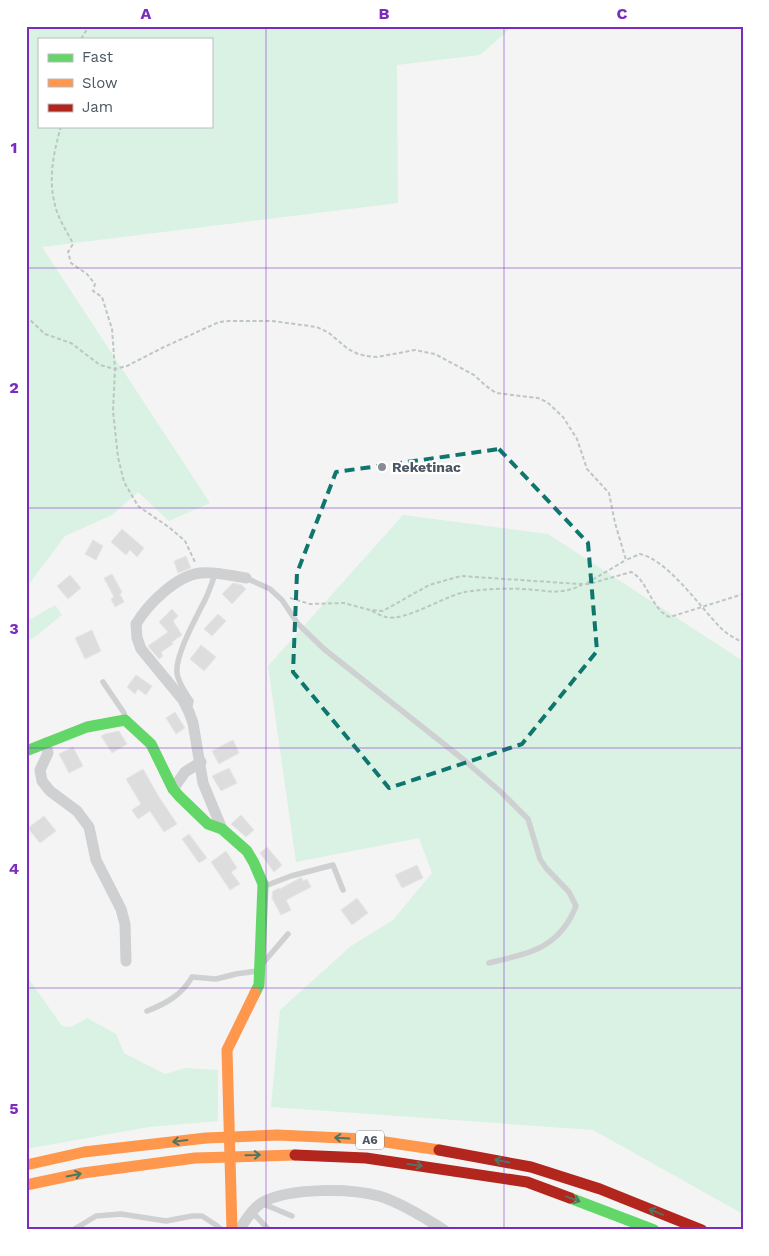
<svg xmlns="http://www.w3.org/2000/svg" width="769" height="1256" viewBox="0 0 769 1256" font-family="'Work Sans',sans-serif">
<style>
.green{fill:#d9f2e3;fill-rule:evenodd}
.building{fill:#ddddde;stroke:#e5e6e7}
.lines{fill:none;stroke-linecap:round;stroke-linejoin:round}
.path{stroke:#bcc7c4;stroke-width:2;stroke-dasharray:4 2.5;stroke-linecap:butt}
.lane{stroke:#ced0d2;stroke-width:5.5}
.street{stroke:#ced0d2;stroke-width:11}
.fast{stroke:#63d668;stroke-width:11}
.slow{stroke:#ff974d;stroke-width:11}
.jam{stroke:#b3261e;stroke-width:11}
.oneway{stroke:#507663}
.marked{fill:none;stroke:#0f766e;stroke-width:4;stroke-dasharray:10 6;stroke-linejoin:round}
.grid{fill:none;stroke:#7b2cbf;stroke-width:1;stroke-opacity:0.55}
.poi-dot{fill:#868d94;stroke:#fff;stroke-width:2}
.labels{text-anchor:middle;stroke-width:4.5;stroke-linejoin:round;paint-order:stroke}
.shield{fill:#fff;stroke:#808990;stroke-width:1}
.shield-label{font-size:12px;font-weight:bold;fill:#4a5661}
.poi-label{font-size:14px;font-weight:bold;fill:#4a5661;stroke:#fff;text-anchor:start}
.neatline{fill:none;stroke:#7b2cbf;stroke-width:2}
.grid-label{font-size:16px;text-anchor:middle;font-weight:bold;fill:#7b2cbf}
</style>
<rect width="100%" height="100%" fill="#f4f4f4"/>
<g class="green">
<path d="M26 26H513L480 55 397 65 398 203 42 247 210 503 169 521 138 492 112 515 65 536 26 588ZM39 39H211V126H39Z"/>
<polygon points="403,515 548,534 743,661 743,1214 593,1130 271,1107 280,1010 351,946 393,920 432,873 419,838 296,862 268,666"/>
<polygon points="55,605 62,615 36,636 26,642 26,617 31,619"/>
<polygon points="26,975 62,1026 71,1027 87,1018 116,1034 124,1053 165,1074 185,1068 218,1070 218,1121 149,1127 26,1149"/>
</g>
<g class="building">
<polygon points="122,529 144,548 137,557 130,550 126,555 111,542"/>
<polygon points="93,540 103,546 96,560 85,554"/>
<polygon points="186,556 191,568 178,573 174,561"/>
<polygon points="112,574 122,592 120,594 124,602 115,607 111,599 114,597 104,578"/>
<polygon points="70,575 81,588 68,599 57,586"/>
<polygon points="233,583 242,585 246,589 232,604 222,594"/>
<polygon points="172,609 178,616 173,621 182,635 172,642 173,644 161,652 163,656 159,659 148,646 168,632 159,622"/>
<polygon points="218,614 226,621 212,636 204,629"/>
<polygon points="92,630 101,651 85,659 75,638"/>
<polygon points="201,645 216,657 204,671 190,659"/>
<polygon points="136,675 152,686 146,695 138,689 135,694 127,687"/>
<polygon points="175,712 185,728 176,734 166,718"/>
<polygon points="119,731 127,744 112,753 101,736 105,734"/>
<polygon points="233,740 239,753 219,764 212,751"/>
<polygon points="73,747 83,766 69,773 59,754"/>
<polygon points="229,768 237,783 221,791 212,776"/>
<polygon points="143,769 159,797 177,824 164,832 150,811 138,819 132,810 141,804 126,779"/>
<polygon points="241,815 254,830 246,837 231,824"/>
<polygon points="44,816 56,831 40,843 28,828"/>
<polygon points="189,834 207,858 199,863 182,839"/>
<polygon points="267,847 282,865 274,872 260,853"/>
<polygon points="226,851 237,868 231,872 240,884 230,890 211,862"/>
<polygon points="417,865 423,878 402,888 395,875"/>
<polygon points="300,878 302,878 303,881 307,879 311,887 286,900 291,910 281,915 272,898 273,891 279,888 280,889"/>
<polygon points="357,898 368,913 352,925 341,910"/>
</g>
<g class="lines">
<g class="path">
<polyline points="81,39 89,26"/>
<path d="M61 126C53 155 47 182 57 212 61 223 68 233 73 244L68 252 71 263 87 274 95 284 93 291 102 297 112 329 115 369 113 411 118 457 124 482 138 506 170 528 185 541 195 562"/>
<path d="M26 316 45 334 71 343 100 365 115 369 127 366 162 348 219 322 229 321H272L317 327 329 333 348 349 358 354 367 356 377 357 415 350 435 354 474 375 486 386 496 393 538 398 547 402 563 417 577 439 587 469 609 493 615 523 626 560 640 554C668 560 700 607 720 627 726 634 735 638 743 643"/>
<polyline points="587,583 626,560"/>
<path d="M290 598 310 604 344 603 370 610 383 611 429 585 461 576 579 584H589L631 572C648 580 651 610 670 617L743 594"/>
<path d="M372 611C376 613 381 616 386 617 405 622 444 596 465 592 484 589 504 588 523 589 547 590 558 596 582 585"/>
</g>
<g class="lane">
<path d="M246 578 270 589 282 600 298 624 324 649 464 760 501 792 528 819 540 859 546 868 569 892 576 906C559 949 529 953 489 963"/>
<polyline points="103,682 124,713 125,717"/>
<path d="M189 710 191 701C186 693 178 683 177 673 175 655 197 616 205 600 209 592 212 583 215 574"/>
<polyline points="265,886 291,876 333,865 343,890"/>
<polyline points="263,963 288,934"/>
<path d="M147 1011C165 1004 182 995 192 977L216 979 236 974 257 971"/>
<polyline points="261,1203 292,1216"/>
<polyline points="252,1212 269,1230"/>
<polyline points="73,1230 96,1216 121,1214 166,1221 192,1216 202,1216 216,1225 222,1230"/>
</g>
<g class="street">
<polyline points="46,743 48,753 40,770 42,781 50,791 77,811 89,827 96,860 121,909 125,924 126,961"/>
<polyline points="173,789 185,772 201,762"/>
<path d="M222 829 203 783 193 723 189 712 183 700 141 649 137 638 136 624C148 604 176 576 200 573 215 571 232 576 246 578"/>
<path d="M239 1230C246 1220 254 1206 265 1201 292 1188 350 1188 379 1196 399 1202 427 1219 444 1230"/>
</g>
<g class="fast">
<polyline points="26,751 87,727 125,720 151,744 173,789 179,796 208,824 222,829 247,851 254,863 263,884 259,985 255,993"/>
<polyline points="570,1198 654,1230"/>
</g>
<g class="slow">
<polyline points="26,1165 84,1152 206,1138 277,1135 365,1139 439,1150"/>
<polyline points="26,1185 83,1173 195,1158 295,1155"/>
<polyline points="232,1230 227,1050 255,993"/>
</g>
<g class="jam">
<polyline points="439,1150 531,1167 600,1189 702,1230"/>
<polyline points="295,1155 366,1158 527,1182 570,1198"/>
</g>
</g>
<defs><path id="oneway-shaft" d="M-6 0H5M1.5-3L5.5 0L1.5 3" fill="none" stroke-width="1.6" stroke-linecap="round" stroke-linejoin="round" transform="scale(1.25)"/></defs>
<g class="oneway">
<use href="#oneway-shaft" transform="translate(342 1138) rotate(-177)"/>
<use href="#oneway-shaft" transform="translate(180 1141) rotate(173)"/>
<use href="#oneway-shaft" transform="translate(253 1155) rotate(-2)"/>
<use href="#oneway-shaft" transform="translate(502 1161) rotate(-169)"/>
<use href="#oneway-shaft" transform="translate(415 1165) rotate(8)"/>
<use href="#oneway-shaft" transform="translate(74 1175) rotate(-12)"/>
<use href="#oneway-shaft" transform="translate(573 1199) rotate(20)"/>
<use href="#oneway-shaft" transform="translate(656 1212) rotate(-158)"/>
</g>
<path class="marked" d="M499 449 588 543 597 651 522 744 389 788 293 672 297 573 336 472Z"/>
<path class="grid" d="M266 26V1230M504 26V1230M26 268H743M26 508H743M26 748H743M26 988H743"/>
<circle class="poi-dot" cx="382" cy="467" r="5"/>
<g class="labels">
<rect class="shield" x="356" y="1130.5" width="28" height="19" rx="4"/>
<g class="shield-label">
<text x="370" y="1144">A6</text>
</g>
<g class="poi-label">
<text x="392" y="472">Reketinac</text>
</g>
</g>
<rect width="769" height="1256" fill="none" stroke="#ffffff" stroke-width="55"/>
<rect x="38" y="38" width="175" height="90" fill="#ffffff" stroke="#b7bbc0"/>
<rect x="48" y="54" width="25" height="8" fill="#63d668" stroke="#b7bbc0"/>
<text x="82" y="62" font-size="15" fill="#4a5661">Fast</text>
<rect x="48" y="79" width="25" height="8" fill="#ff974d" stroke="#b7bbc0"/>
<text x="82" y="88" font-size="15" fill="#4a5661">Slow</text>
<rect x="48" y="104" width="25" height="8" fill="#b3261e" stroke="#b7bbc0"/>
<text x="82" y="112" font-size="15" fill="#4a5661">Jam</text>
<rect x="28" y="28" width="714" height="1200" class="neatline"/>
<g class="grid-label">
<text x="146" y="19">A</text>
<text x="384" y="19">B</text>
<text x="622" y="19">C</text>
<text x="14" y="153">1</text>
<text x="14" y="393">2</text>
<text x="14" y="634">3</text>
<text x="14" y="874">4</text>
<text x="14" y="1114">5</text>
</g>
</svg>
